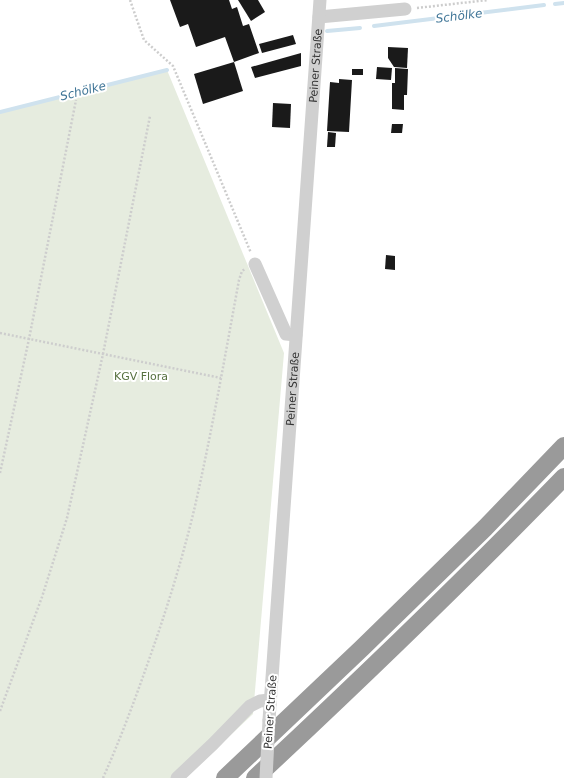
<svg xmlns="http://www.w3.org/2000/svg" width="564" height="778" viewBox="0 0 564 778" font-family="'DejaVu Sans',sans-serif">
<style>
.green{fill:#e6ecdf}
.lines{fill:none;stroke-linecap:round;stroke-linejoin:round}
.stream{stroke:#cfe2ee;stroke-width:4}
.building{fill:#1a1a1a}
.path{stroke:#cdcdcd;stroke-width:2.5;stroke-dasharray:2 2;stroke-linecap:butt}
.minor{stroke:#d0d0d0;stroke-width:13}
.highway{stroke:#9a9a9a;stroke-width:18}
.minor-bridge{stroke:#d0d0d0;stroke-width:13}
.labels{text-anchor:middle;stroke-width:4;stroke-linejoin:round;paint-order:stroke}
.street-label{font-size:11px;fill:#333;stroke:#fff}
.park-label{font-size:11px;fill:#56703f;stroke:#fff}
.water-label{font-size:12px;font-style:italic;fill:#3f7597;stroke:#fff}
</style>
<rect width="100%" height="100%" fill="#fff"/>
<polygon class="green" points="167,70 284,353 253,714 185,778 0,778 0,112"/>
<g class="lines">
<g class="stream">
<polyline points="555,4 564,3"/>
<polyline points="374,26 544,5"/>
<polyline points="327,31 360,28"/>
<polyline points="0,112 167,70"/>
</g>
</g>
<g class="building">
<polygon points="170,0 229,0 232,9 237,7 243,26 249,24 259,53 234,62 225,37 196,47 188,24 180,27"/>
<polygon points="238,0 258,0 265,12 251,21"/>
<polygon points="293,35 296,44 262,53 259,44"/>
<polygon points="388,47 408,48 407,68 394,67 388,58"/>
<polygon points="301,53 301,66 255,78 251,67"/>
<polygon points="234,62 243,91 203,104 194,74"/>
<polygon points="377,67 392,68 391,80 376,79"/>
<polygon points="395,68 408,69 407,95 404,95 404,110 392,109 392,83 395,83"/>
<rect x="352" y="69" width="11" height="6"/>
<polygon points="339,79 352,80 349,132 327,131 330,82 339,83"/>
<polygon points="273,103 291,104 290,128 272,127"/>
<polygon points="392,124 403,124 402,133 391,133"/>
<polygon points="328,132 336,133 335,147 327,147"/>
<polygon points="386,255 395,256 395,270 385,269"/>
</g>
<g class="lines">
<g class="path">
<polyline points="130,0 144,40 173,66 251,253"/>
<polyline points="417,8 488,0"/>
<polyline points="0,333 221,378"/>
<polyline points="0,473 29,339 76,100"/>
<polyline points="0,711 42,597 67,518 103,354 150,116"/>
<path d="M103 778C119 742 133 705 146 668 165 615 182 561 195 506 212 431 225 356 239 280L242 271 245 269"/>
</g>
<g class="minor">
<polyline points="319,17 405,9"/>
<polyline points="255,264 286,334 296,335"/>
<path id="s1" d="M269 720 320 0"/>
<polyline points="177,778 213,744 250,706 260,701 270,700"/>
</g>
<g class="highway">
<polyline points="225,778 362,648 485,528 564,446"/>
<path d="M255 778C360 680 464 580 564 477"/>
</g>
<polyline class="minor-bridge" points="266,778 269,720"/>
</g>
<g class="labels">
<g class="street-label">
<text dy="4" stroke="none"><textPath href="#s1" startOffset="656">Peiner Straße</textPath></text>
<text dy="4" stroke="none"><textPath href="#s1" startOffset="332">Peiner Straße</textPath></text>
<text transform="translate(270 712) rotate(-86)" y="4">Peiner Straße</text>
</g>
<g class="park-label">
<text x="141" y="380">KGV Flora</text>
</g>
<g class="water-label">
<text transform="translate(459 16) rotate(-7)" y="4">Schölke</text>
<text transform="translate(83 91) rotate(-14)" y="4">Schölke</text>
</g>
</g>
</svg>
